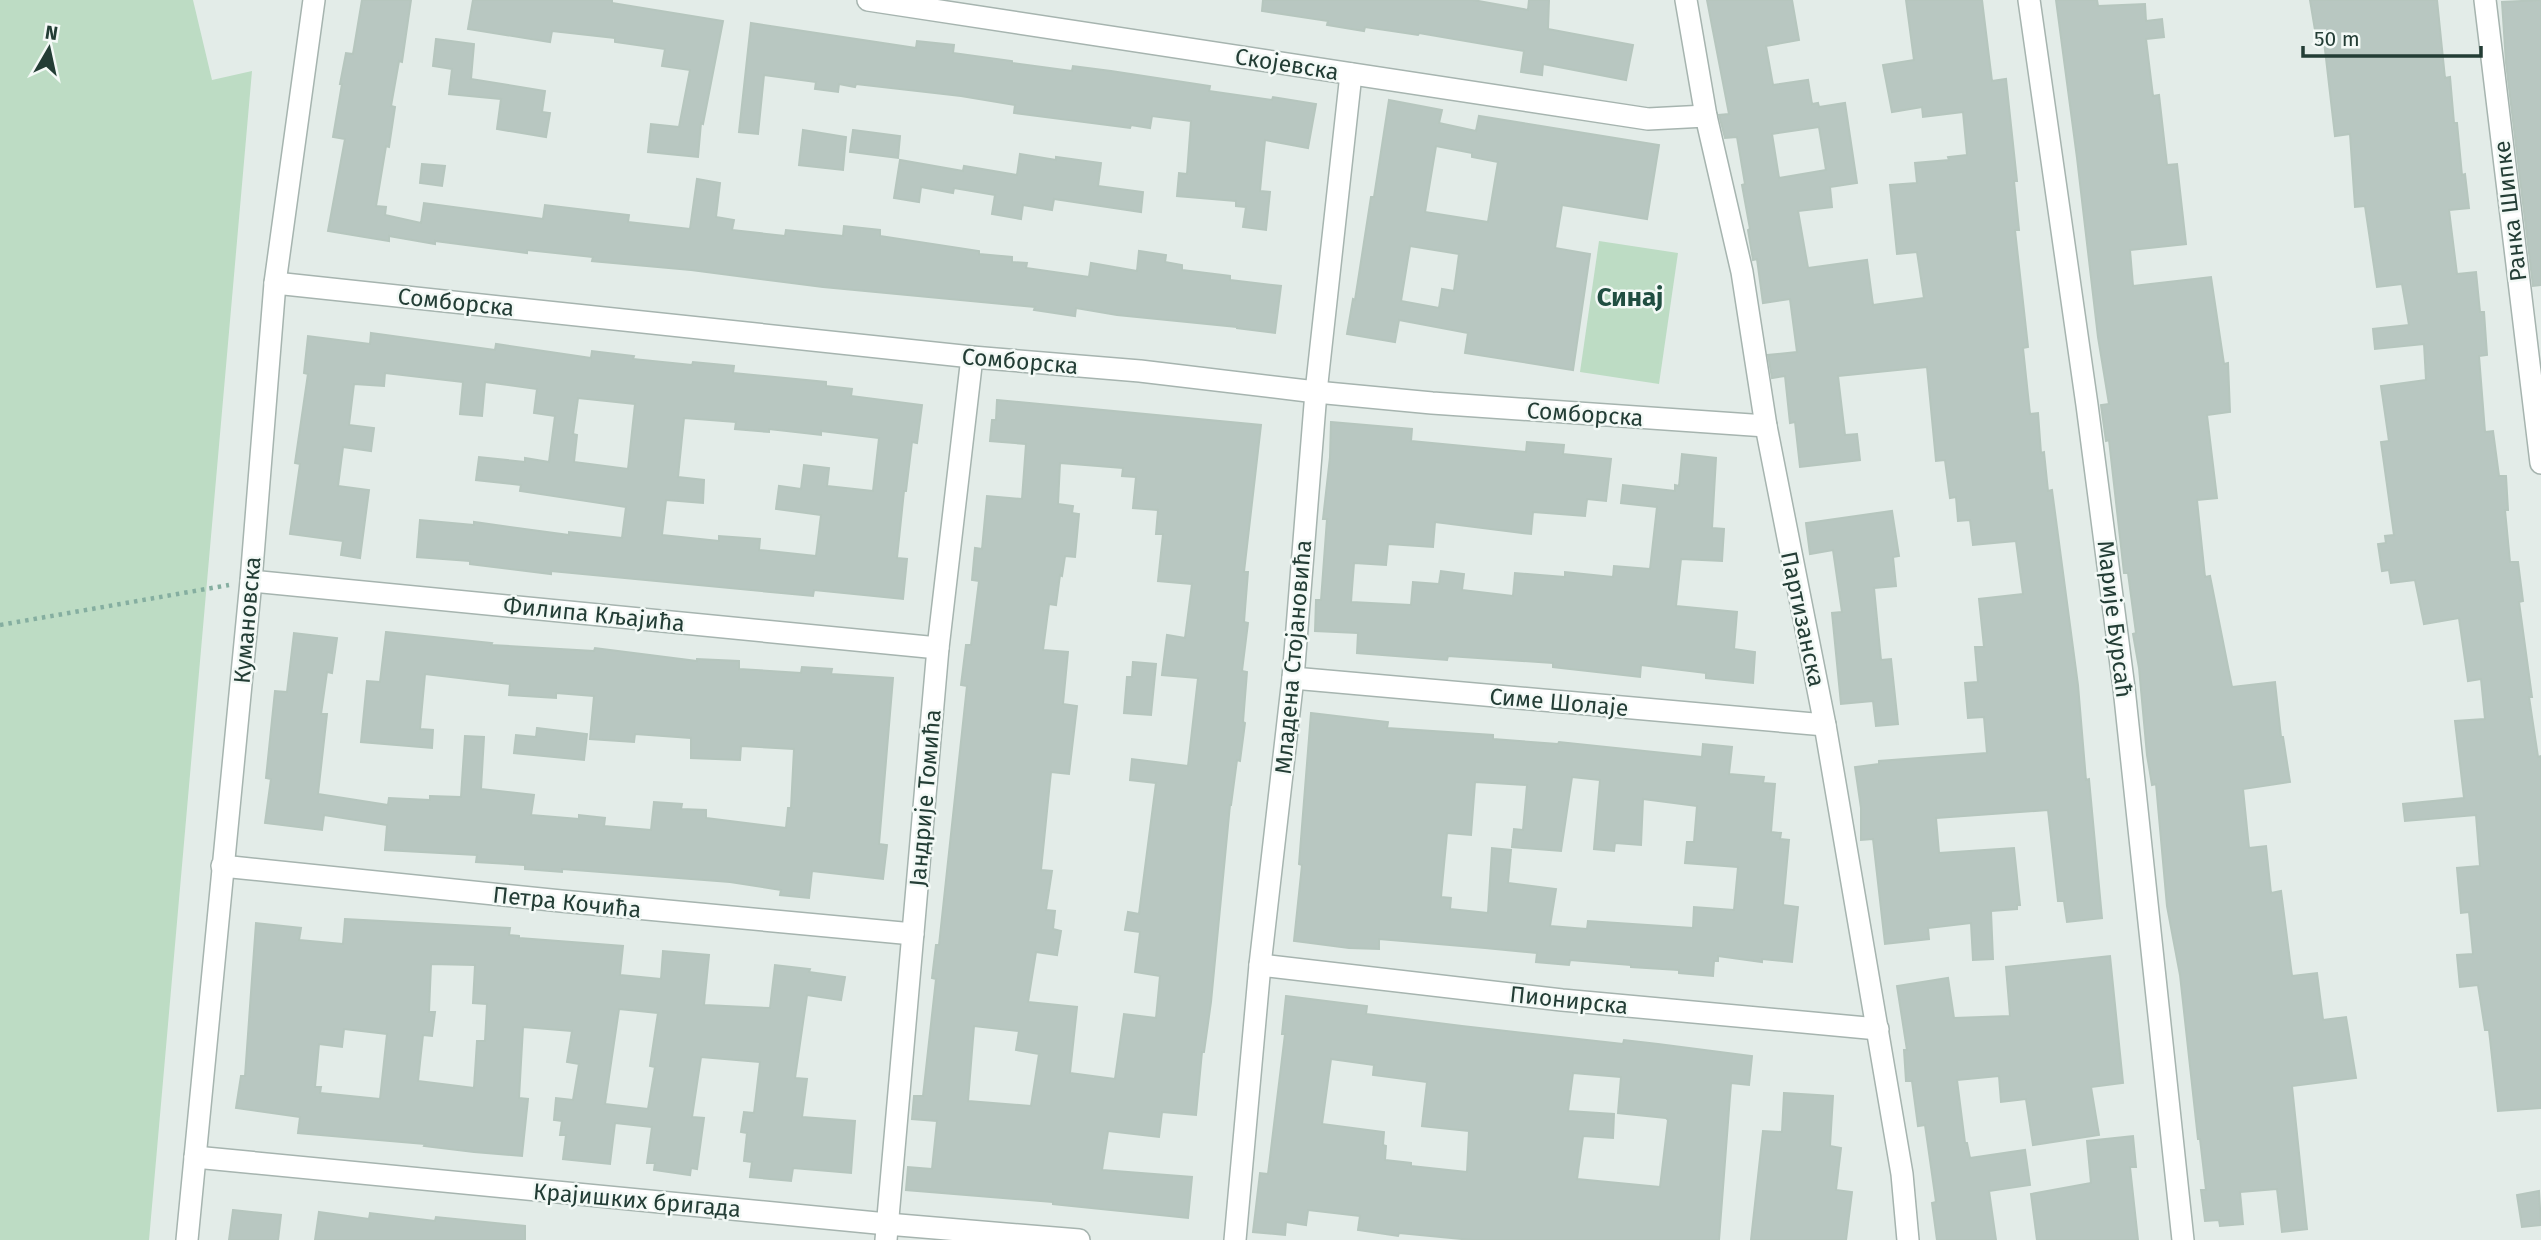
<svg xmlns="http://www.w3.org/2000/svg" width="2541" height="1240" viewBox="0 0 2541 1240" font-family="'Fira Sans',sans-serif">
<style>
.green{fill:#bddcc4}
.building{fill:#b8c7c1;stroke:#b6c6be;stroke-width:2;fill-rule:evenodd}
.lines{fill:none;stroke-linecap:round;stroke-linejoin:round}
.minor-casing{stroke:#a6b4af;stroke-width:24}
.path{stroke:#85aea0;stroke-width:4.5;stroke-dasharray:3.5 5;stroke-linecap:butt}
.minor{stroke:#fff;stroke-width:21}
.labels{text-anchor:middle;stroke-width:5;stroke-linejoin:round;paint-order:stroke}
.street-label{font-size:23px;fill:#233d35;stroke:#f3f9f6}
.quarter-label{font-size:26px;font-weight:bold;fill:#204e41;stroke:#f3f9f6}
</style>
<rect width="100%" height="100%" fill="#e3ece8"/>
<g class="green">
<polygon points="0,0 193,0 212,80 252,71 149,1240 0,1240"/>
<polygon points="1599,241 1678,253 1659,384 1580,372"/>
</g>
<g class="building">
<polygon points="362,0 411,0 402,62 399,61 391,106 395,107 389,147 386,146 376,206 386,207 385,215 421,223 424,203 543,219 545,205 629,215 628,222 690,229 697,179 720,183 716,217 734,220 732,230 785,236 786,230 843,236 844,226 880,230 880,236 979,251 979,254 1012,257 1012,262 1027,263 1026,268 1089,277 1091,263 1137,271 1139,251 1166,255 1165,262 1182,265 1182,270 1230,276 1230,280 1281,286 1275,333 1237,328 1237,327 1117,315 1076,308 1075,316 1034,310 1035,307 823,287 691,270 592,261 593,257 527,250 527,253 435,241 435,244 389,236 389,241 328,231 345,139 333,137 342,84 340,84 346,53 353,54"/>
<polygon points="473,0 612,0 612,3 723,21 703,124 701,123 698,157 648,152 651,124 679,127 690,70 662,66 665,49 615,42 615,38 552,31 550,42 468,29"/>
<polygon points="1263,0 1473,0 1528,10 1529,0 1549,0 1548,29 1633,45 1626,80 1543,64 1542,75 1521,72 1524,51 1419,33 1418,35 1365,27 1364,31 1327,25 1328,21 1262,11"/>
<path d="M1707 0H1792L1799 40 1766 46 1773 85 1808 80 1812 104 1818 103 1819 107 1845 103 1857 183 1830 187 1832 207 1798 211 1808 268 1867 260 1873 305 1924 298 1917 252 1897 254 1890 185 1917 183 1915 163 1949 160 1948 157 1967 155 1963 112 1923 117 1922 107 1892 112 1883 65 1914 60 1906 0H1982L1992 81 2006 79 2017 181H2014L2019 230H2015L2028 347 2023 348 2030 414 2038 413 2041 453 2044 452 2048 491 2052 490 2078 685 2086 780 2089 779 2102 918 2067 922 2064 901H2058L2048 810 1936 818 1939 853 2014 848 2020 905H2017V909L1991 911 1993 959 1973 960 1971 923 1928 928 1929 939 1885 944 1873 839 1861 840V808L1855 767 1879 764V761L1987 753 1984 717 1968 718 1965 683 1978 682 1975 647H1984L1979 599 2023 594 2016 541 1973 545 1970 520 1958 521 1956 497 1950 498 1945 460 1936 461 1927 367 1838 376 1845 435 1857 434 1860 460 1800 467 1795 422 1790 423 1785 376 1772 378 1768 355 1797 352 1790 299 1763 303 1757 259 1753 260 1748 230 1750 229 1742 185 1745 184 1737 137 1725 138 1719 115 1729 114ZM1819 127 1826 170 1779 178 1772 134Z"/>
<polygon points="2056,0 2097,0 2098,6 2145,4 2146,21 2162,19 2164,37 2146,39 2153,96 2159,95 2167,165 2177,164 2186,244 2130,250 2133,286 2211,277 2224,364 2228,363 2230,412 2207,415 2217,498 2197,500 2205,577 2210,576 2232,687 2275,682 2281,737 2283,737 2290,782 2243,789 2249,848 2266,846 2271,893 2281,891 2292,976 2317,973 2323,1020 2346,1017 2356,1078 2292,1086 2307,1229 2282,1232 2277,1189 2240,1192 2243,1224 2220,1226 2219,1220 2205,1221 2201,1190 2206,1190 2200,1139 2198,1139 2180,975 2167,906 2156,784 2152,785 2147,755 2139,668 2133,634 2136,633 2128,573 2124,573 2109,440 2106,441 2101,405 2109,404 2098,337 2077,158"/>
<polygon points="2310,0 2437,0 2445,78 2450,77 2454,123 2457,123 2462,175 2465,174 2469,208 2449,210 2457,274 2476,272 2480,312 2484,312 2487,355 2479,356 2485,432 2493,431 2499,476 2506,476 2508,510 2505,510 2510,562 2518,562 2523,601 2519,602 2532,697 2529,697 2538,757 2541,756 2541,1108 2498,1111 2489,1030 2485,1030 2478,985 2460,987 2457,955 2473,954 2469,912 2461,913 2457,868 2480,866 2476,815 2405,821 2403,804 2464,798 2455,721 2485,719 2481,679 2468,681 2459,618 2424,624 2415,580 2391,583 2389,570 2382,571 2378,544 2386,543 2385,536 2394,535 2381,442 2389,441 2381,386 2426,380 2424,344 2375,349 2373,329 2409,325 2402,284 2377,287 2365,206 2355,207 2350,134 2335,136 2324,41 2317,42"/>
<polygon points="2541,0 2541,285 2533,286 2506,63 2502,2"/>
<polygon points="751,23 916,48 917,41 954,45 953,53 1012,61 1012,63 1072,71 1073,66 1111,71 1210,86 1209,91 1272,100 1273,97 1316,104 1308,148 1265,140 1260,191 1270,192 1266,230 1243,227 1246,207 1236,206 1236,201 1177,196 1179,173 1187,174 1191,121 1152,116 1150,128 1131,125 1130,128 1014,113 1015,105 961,96 856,84 855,87 839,84 838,92 815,89 816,82 764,75 758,134 739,132"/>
<polygon points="436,39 474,44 471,79 545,91 542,112 550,113 546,137 497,129 501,99 449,94 452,69 433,66"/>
<path d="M1389 100 1442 110 1439 123 1476 131 1479 116 1659 145 1647 219 1562 205 1555 248 1590 254 1573 370 1465 353 1468 333 1399 320 1395 342 1347 334 1353 299 1355 300 1371 197H1374ZM1436 146 1472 153V157L1498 162 1488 222 1425 212ZM1410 246 1459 254 1454 291 1442 289 1439 308 1401 301Z"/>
<polygon points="803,130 846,137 843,170 799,165"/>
<polygon points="853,130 900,136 898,158 850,152"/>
<polygon points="1020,154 1056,160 1056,157 1101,163 1098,186 1143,192 1141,212 1054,199 1052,210 1023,205 1021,219 992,214 995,195 954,188 953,193 921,187 919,202 894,198 900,160 963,171 964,166 1017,175"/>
<polygon points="422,164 445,166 442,186 420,183"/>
<path d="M371 333 495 350 496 344 591 358 592 351 634 356 633 359 692 365 693 362 734 366 733 373 826 382V386L852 389 851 396 922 405 917 443 912 442 906 491H904L897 558 907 559 903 599 814 590 813 596 551 571V574L470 564V561L417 557 420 520 474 525V522L569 535V532L622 538 626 507 520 491 521 485 476 480 479 457 525 462V458L549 462 555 416 534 413 537 389 485 382 482 416 460 414 463 382 385 373 384 386 354 384 349 425 374 428 371 451 343 447 338 486 369 490 360 558 341 555 343 541 290 534 300 464 295 463 308 374 304 373 308 336 370 344ZM578 398 635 404 628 469 574 462 577 435 573 434ZM684 418 736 422 735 429 769 432V429L821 435V431L879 438 873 491 827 486 829 468 804 465 801 489 779 486 776 509 821 515 816 556 759 550 760 539 719 536V541L662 535 666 500 703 503 704 480 678 477Z"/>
<path d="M997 400 1261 425 1244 572H1248L1244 622 1248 623 1242 671 1247 672 1243 722 1245 723 1240 761 1237 760 1231 805H1230L1211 1002 1204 1052H1202L1196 1115 1162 1112 1159 1137 1108 1131 1102 1170 1192 1177 1188 1218 1053 1204V1202L906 1190 908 1167 932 1169 937 1121 912 1119 914 1096H923L936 979 932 978 936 945H939L967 686 961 685 966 645H971L979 581 972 580 975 548 982 549 987 496 1022 499 1026 444 990 441 992 420H996ZM1060 463 1123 468 1122 476 1136 477 1133 508 1158 510 1156 534H1163L1158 581 1192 584 1185 638 1167 635 1162 675 1198 678 1188 766 1132 759 1130 780 1156 783 1139 914 1128 912 1125 930 1140 932 1135 972 1160 976 1156 1018 1124 1014 1115 1079 1070 1073 1077 1007 1028 1002 1036 952 1057 955 1061 931 1053 929 1055 911 1046 910 1052 871 1041 870 1051 772 1069 774 1077 706 1063 704 1068 652 1043 650 1049 604 1056 605 1060 575 1062 576 1065 556 1075 557 1079 514 1072 513 1073 506 1058 504ZM974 1026 1019 1031 1016 1050 1039 1054 1031 1106 968 1101Z"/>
<polygon points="1331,422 1412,429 1411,441 1526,452 1527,442 1564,445 1563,454 1611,459 1606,501 1587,499 1585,516 1533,512 1531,534 1435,522 1433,547 1388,544 1386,565 1354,563 1351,602 1411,605 1413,582 1439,584 1441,571 1464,574 1462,590 1513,596 1515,573 1565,577 1565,572 1613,577 1614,566 1650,569 1657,507 1621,503 1623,485 1675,491 1675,485 1679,486 1682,454 1716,458 1712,528 1724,529 1722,561 1681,559 1676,606 1737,612 1734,649 1755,652 1753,683 1706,678 1706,673 1641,665 1640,677 1553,667 1553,663 1448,656 1447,660 1357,653 1358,633 1315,631 1316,600 1321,600 1327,519 1323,519 1330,457"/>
<polygon points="1892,511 1899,556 1893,557 1896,586 1874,588 1881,660 1891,659 1898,724 1876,726 1873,701 1841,704 1832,613 1842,612 1833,550 1810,554 1806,523"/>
<polygon points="386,632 492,643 491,645 594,651 595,648 697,661 697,659 739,661 739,669 801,673 802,667 832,669 831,674 893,678 879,844 887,845 883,879 812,871 809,898 780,895 781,890 730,882 562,869 562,872 525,869 525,865 476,862 477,855 385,850 387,825 324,815 322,830 265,823 271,779 266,778 275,691 287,692 294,633 337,638 332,673 327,672 321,714 327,714 318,794 388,805 389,798 430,800 430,796 461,797 465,736 484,737 481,789 534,795 531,815 579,819 579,815 605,818 604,826 651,830 654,802 682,804 681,809 706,810 706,818 786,828 788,808 791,808 794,749 741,746 740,760 691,758 691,738 635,734 634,742 590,739 594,696 556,693 556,698 509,695 510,684 425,674 420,729 433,730 432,748 361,742 367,681 380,682"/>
<polygon points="1133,662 1156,664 1151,715 1124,713 1127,677 1132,677"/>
<path d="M1311 713 1388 722 1387 728 1493 735V739L1558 744 1559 742 1702 757 1703 744 1732 747 1729 774 1764 777 1763 783 1775 784 1771 832 1781 833 1780 839 1789 840 1783 905 1798 907 1792 962 1762 959V962L1718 956V961H1714L1713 976 1679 973V970L1631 967V965L1570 960 1569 965 1536 962 1537 953 1485 948 1379 939V949L1349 948 1294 941 1302 865 1299 864ZM1572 777 1600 780 1594 849 1614 851 1615 843 1641 845 1643 799 1697 806 1694 842H1687L1685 863 1738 867 1734 910 1694 907 1693 928 1588 921 1587 929 1550 926 1556 889 1508 883 1511 850 1492 848 1488 913 1450 909 1451 898 1441 897 1447 833 1471 835 1475 782 1527 785 1523 830 1514 829 1512 847 1561 851Z"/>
<polygon points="537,728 587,734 584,760 514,753 516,735 536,737"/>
<path d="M345 919 510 928 509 935 519 936V938L623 946 620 975 661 979 663 951 709 955 704 1005 770 1008 775 965 810 969 809 972 845 977 841 1000 807 995 795 1078 807 1079 802 1117 855 1121 851 1173 793 1168 791 1181 750 1177 752 1162 744 1161 747 1133 741 1132 744 1112 754 1113 760 1062 701 1057 692 1117 704 1118 697 1169 691 1168 690 1175 654 1170 655 1163H647L652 1127 615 1123 610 1164 563 1159 566 1135H560L562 1121 554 1120 556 1098 573 1100 579 1064 567 1062 572 1031 523 1027 519 1098 528 1099 522 1156 474 1152 424 1146 425 1144 298 1133 300 1117 236 1108 241 1076H245L256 923 301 928 299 940 343 944ZM431 964 475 965 473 1003 487 1004 485 1041H477L474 1088 418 1081 423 1035 432 1036 435 1012H429ZM619 1009 658 1013 650 1066 655 1067 648 1109 605 1104ZM344 1029 387 1034 380 1099 320 1093 321 1087H315L319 1044 342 1047Z"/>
<polygon points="2110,956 2123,1083 2091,1087 2099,1135 2033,1145 2026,1099 2001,1102 1999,1076 1957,1080 1965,1143 1967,1143 1970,1158 2025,1150 2030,1185 1989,1191 1996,1240 1937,1240 1932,1203 1936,1202 1925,1125 1918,1126 1912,1081 1906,1081 1904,1050 1907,1050 1897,986 1948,978 1954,1018 2010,1016 2006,967"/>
<path d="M1286 996 1367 1006 1366 1014 1462 1026 1623 1044 1624 1040 1658 1044 1752 1056 1749 1085 1731 1083 1719 1240H1472L1399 1233 1398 1236 1358 1230 1360 1216 1308 1210 1306 1225 1286 1222 1285 1235 1253 1232 1260 1173 1268 1174 1285 1034H1282ZM1331 1059 1374 1065 1373 1075 1427 1082 1422 1126 1469 1131 1467 1172 1411 1166V1163L1385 1160 1386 1146 1383 1145 1384 1132 1322 1124ZM1573 1073 1621 1077 1618 1113 1666 1118 1668 1120 1660 1187 1577 1179 1583 1136 1613 1138 1614 1114 1568 1111Z"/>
<polygon points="1784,1093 1833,1096 1830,1146 1841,1148 1836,1190 1852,1192 1846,1240 1751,1240 1763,1131 1782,1132"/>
<polygon points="2133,1136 2136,1167 2130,1167 2138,1240 2037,1240 2031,1194 2091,1183 2087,1141"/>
<polygon points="2539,1191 2541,1225 2522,1227 2517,1195"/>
<polygon points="233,1210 281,1215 278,1240 229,1240"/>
<polygon points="319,1212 369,1219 370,1213 435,1221 436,1217 525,1226 525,1240 315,1240"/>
</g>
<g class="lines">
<g class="minor-casing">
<g id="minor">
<polyline points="868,0 1648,119 1706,116"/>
<polyline points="1686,0 1706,116 1742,272 1766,426 1825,725 1902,1174 1908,1240"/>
<polyline points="2029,0 2087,405 2124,688 2183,1240"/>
<polyline points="2485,0 2541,463"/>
<polyline points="275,283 972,357 1140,371 1316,392 1432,403 1766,426"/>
<polyline points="251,581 938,648"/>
<polyline points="1293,678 1825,725"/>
<polyline points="222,866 561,901 913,934"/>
<polyline points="1260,965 1562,1000 1878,1029"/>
<polyline points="195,1157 887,1224 1079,1240"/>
<polyline points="187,1240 251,581 275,283 314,0"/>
<polyline points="886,1240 938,648 972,357"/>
<polyline points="1235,1240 1260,965 1293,678 1316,392 1351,74"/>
</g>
</g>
<polyline class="path" points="0,625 229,585"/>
<use href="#minor" class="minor"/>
</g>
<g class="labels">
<g class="street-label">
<text transform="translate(1287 64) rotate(9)" y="8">Скојевска</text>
<text transform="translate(2510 211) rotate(-97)" y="8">Ранка Шипке</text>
<text transform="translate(456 302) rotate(6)" y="8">Сомборска</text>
<text transform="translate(1020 361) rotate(5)" y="8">Сомборска</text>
<text transform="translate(1585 414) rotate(4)" y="8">Сомборска</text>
<text transform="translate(594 614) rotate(6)" y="8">Филипа Кљајића</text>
<text transform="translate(1803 619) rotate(78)" y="8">Партизанска</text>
<text transform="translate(2115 619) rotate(83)" y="8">Марије Бурсаћ</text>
<text transform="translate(247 620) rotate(-85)" y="8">Кумановска</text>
<text transform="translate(1293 657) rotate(-85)" y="8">Младена Стојановића</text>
<text transform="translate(1559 702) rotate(5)" y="8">Симе Шолаје</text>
<text transform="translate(925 798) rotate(-85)" y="8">Јандрије Томића</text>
<text transform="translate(567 902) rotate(6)" y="8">Петра Кочића</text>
<text transform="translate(1569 1000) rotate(6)" y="8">Пионирска</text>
<text transform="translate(637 1200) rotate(5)" y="8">Крајишких бригада</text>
</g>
<g class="quarter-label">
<text x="1630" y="306">Синај</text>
</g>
</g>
<g transform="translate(49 49) rotate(9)" stroke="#f3f9f6" stroke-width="5" paint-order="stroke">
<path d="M0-5L12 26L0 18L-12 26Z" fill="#233d35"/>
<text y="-10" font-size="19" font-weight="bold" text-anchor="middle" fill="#233d35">N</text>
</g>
<path d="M2303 46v10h178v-10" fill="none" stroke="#233d35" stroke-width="3.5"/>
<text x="2314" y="46" font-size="21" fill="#233d35" stroke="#f3f9f6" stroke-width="5" paint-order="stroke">50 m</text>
</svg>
